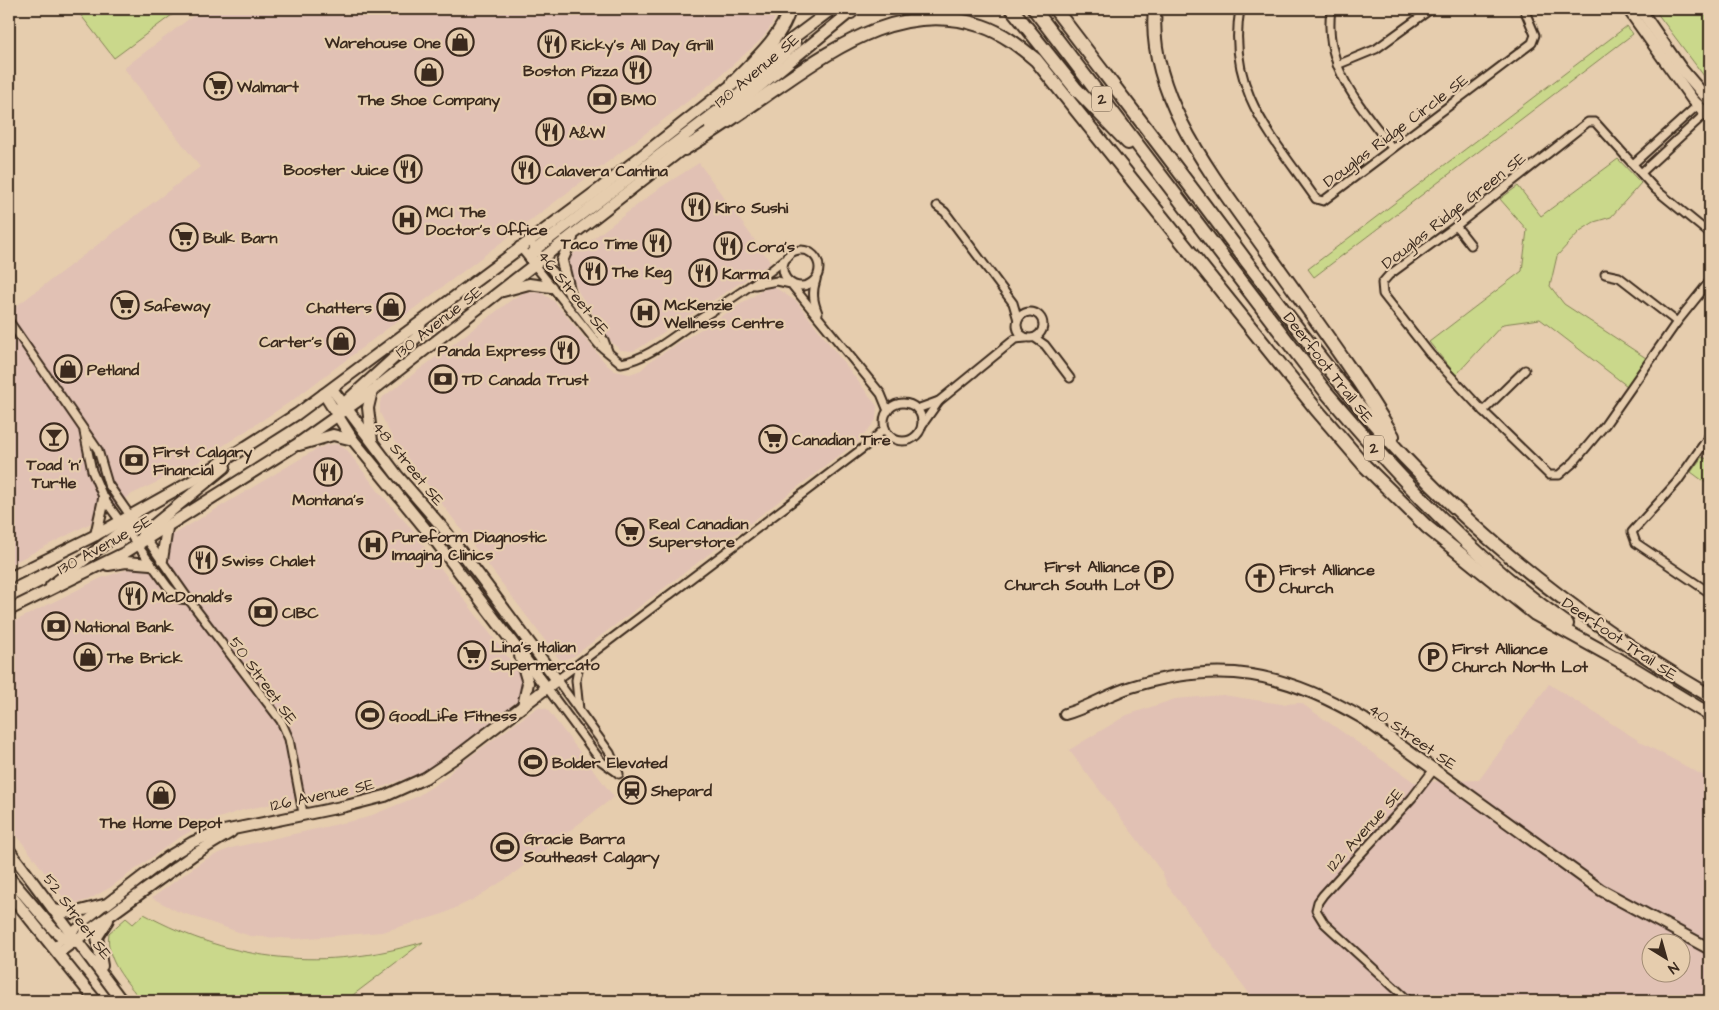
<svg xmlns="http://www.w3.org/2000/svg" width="1719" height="1010" viewBox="0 0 1719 1010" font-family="'Architects Daughter',sans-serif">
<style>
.built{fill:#e1c1b4;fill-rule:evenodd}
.green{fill:#cad88b;stroke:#828154}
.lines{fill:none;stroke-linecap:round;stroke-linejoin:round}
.street-casing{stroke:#3b2a1e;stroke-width:11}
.secondary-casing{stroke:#3b2a1e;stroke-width:14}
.highway-casing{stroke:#3b2a1e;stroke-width:16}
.street{stroke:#e6cdae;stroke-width:7}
.secondary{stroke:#e6cdae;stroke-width:10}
.highway{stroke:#e6cdae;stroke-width:12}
.labels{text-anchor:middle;stroke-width:4.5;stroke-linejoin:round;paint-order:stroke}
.shield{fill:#e6cdae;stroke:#6e5b49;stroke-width:1}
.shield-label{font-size:15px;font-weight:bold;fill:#3b2a1e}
.poi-label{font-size:16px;font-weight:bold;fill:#3b2a1e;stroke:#e6cdae;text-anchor:start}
.street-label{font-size:16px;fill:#3b2a1e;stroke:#e6cdae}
</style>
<rect width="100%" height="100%" fill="#e6cdae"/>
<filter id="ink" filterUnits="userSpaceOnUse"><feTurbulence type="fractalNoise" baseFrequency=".02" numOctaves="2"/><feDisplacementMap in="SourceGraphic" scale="10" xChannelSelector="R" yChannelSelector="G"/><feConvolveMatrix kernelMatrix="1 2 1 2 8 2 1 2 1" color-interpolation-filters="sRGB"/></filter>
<g filter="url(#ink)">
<g class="built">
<polygon points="202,9 779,9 771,26 762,39 712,83 293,400 197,463 132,494 95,521 9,565 9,309 10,311 200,167 124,68"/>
<polygon points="699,163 771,263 639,348 633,351 621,350 613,344 579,293 568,267 569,257 661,187"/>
<polygon points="773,286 797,302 871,398 877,406 876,420 860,440 574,656 563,660 559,659 393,439 380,413 380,402 383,397 514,298 525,292 542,293 555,302 607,365 615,371 630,374 641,370 649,362 766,288"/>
<polygon points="337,444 347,450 379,492 409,526 519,672 523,685 520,698 508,710 446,757 420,773 369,792 311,803 306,797 243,810 207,822 177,839 111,887 88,900 69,905 9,825 9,624 101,578 138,566 142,567 167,549 171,536 315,450 326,445"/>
<path d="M1549 684 1644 744 1710 779V1001H1255L1167 885 1162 872 1069 750 1127 715 1175 699 1223 695 1281 704 1301 703 1414 782 1479 780ZM1652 942H1682V972H1652Z"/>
<polygon points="538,707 547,709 614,797 509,877 474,899 443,914 382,932 295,939 250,936 177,911 152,898 204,860 231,848 365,818 416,797 447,777 453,769"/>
</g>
<g class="green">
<polygon points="76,9 180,9 114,58"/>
<polygon points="1654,9 1710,9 1710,84"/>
<polygon points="1627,26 1633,34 1314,277 1308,269"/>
<polygon points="1618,159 1641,183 1611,217 1594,222 1580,231 1557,256 1550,286 1564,304 1646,358 1627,386 1540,319 1503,324 1456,375 1429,342 1522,271 1527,230 1500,199 1518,186 1541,216"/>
<polygon points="1702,457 1710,460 1710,486 1691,472"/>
<path d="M144 914C234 963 326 971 423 942L345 1001H142C126 981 105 960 109 933L126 918 133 924Z"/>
</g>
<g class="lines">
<g class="street-casing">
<g id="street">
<path d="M1240 9C1226 90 1273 137 1316 199L1323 201 1532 43 1535 35 1524 9"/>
<path d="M1331 9C1323 67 1360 105 1392 148"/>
<polyline points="1337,65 1376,49 1431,9"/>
<polyline points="1633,164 1699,104"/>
<polyline points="1641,173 1707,112"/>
<polyline points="937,206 945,212 1013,303 1018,320"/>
<polyline points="1456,226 1471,245"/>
<polyline points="1710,234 1655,189 1595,122 1588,122 1456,226 1389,275 1382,283 1383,294 1430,354 1483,411 1549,475 1559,475 1574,462 1605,425 1677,322 1710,281"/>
<path d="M519 246 599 345 621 363C647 359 671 338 692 324 725 303 758 282 788 257"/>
<polyline points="533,246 604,340 608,351"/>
<circle cx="801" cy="268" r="18"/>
<polyline points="1605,274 1619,277 1677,322"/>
<path d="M816 280C812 292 813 301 818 313"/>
<polyline points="755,285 777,281 791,284 881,394 888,411"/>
<circle cx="1030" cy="325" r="13"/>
<polyline points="9,321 98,450 108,484 189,600 281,721 289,739 303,813"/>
<polyline points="1035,338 1045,345 1070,378"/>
<circle cx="903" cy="422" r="19"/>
<polyline points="917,409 939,401"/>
<polyline points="1483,411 1525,370"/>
<polyline points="922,425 939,401 1015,339 1026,338"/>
<polyline points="84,432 92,471 104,499 168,587 180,599 189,600"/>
<polyline points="1710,435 1677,482 1632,532 1636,543 1710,593"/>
<polyline points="547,688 601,761 618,773"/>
<polyline points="579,710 576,680 579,665"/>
<polyline points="619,774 610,753 557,680 871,442 885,428"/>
<polyline points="53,947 103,907"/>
<polyline points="1409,1001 1324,923 1316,910 1318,902 1323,895 1412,798 1435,768"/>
</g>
</g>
<g class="secondary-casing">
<g id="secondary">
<polyline points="1628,9 1692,99 1710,118"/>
<polyline points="1640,9 1681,68 1710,102"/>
<polyline points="752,69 832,9"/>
<polyline points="710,127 854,9"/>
<polyline points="533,264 531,255 536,249 737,96 795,44"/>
<polyline points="503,291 529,284 551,287"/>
<polyline points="570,294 562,261 572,238"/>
<polyline points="324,394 353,440 437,543 547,688"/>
<polyline points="340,407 417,337 421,322"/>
<polyline points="372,441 368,408 372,391"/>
<polyline points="299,445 333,435 353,440"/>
<polyline points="96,535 104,499"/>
<polyline points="137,544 144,533 225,467"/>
<polyline points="162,560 167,528"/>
<polyline points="108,565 126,562 150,564"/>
<polyline points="9,578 96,535 192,481 297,414 602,187 739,79"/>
<polyline points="51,586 125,528 131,523 132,516"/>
<polyline points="9,610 126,552 296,445 372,391 689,144"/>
<polyline points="520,656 528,683 523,706"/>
<path d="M1065 714C1088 708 1108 694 1131 687 1221 659 1284 672 1364 719L1601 890 1710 949"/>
<polyline points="9,850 122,1001"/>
<polyline points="9,877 54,930 64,938 76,939"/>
<polyline points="9,893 96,1001"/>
<polyline points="53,910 73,913 107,904 168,857 193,842 214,833 346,806 385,796 425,778 459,755 557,680 482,579 443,528 397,475 332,389"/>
<polyline points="58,953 193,855 231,832"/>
<polyline points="102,966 97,937 108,920"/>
</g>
</g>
<g class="highway-casing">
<g id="highway">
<polyline points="843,9 851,12"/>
<polyline points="1012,9 1076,89 1128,143"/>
<path d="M1034 9 1326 392C1398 477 1475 560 1567 624"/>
<path d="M1055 9C1119 93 1184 177 1247 262 1298 328 1347 396 1404 457 1494 552 1597 630 1710 696"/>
<path d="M1155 9C1146 97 1219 184 1267 252 1310 313 1355 372 1393 436"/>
<path d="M733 83C751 64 784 35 789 9"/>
<path d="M684 149C718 129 750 106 782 84 841 43 907 0 982 26 1003 33 1019 46 1036 60L1316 409 1365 466 1427 527 1535 614 1622 662"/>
<polyline points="1616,658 1710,715"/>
</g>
</g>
<use href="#street" class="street"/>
<use href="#secondary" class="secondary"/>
<use href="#highway" class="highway"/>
</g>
</g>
<defs>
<g id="shop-ring" transform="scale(1.4375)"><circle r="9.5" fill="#e6cdae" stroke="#3b2a1e" stroke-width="1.5"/><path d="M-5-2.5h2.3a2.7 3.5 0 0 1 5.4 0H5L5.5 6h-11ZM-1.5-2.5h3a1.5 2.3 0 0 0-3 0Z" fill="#3b2a1e"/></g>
<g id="restaurant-ring" transform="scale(1.4375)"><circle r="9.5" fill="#e6cdae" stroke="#3b2a1e" stroke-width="1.5"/><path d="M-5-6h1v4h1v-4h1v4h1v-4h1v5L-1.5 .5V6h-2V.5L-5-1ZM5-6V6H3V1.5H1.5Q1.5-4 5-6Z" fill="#3b2a1e"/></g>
<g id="supermarket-ring" transform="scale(1.4375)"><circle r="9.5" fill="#e6cdae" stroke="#3b2a1e" stroke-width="1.5"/><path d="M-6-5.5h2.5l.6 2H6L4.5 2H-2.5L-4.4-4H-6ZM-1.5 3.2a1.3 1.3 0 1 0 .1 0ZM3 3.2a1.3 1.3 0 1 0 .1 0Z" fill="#3b2a1e"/></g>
<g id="bank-ring" transform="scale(1.4375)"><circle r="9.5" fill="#e6cdae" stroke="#3b2a1e" stroke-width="1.5"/><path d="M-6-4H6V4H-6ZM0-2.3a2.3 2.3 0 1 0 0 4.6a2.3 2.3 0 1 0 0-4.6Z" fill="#3b2a1e"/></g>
<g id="hospital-ring" transform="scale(1.4375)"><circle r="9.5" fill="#e6cdae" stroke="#3b2a1e" stroke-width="1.5"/><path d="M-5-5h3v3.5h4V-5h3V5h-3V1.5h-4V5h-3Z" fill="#3b2a1e"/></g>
<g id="bar-ring" transform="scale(1.4375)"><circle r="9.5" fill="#e6cdae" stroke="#3b2a1e" stroke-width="1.5"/><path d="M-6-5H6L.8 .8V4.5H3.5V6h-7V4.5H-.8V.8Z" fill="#3b2a1e"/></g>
<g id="parking-ring" transform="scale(1.4375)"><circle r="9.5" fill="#e6cdae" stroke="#3b2a1e" stroke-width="1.5"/><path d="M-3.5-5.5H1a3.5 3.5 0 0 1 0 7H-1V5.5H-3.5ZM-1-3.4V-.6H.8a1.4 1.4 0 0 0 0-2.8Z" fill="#3b2a1e"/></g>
<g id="church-ring" transform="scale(1.4375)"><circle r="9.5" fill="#e6cdae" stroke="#3b2a1e" stroke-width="1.5"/><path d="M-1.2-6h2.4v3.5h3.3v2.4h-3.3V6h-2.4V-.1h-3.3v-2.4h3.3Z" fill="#3b2a1e"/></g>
<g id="stadium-ring" transform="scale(1.4375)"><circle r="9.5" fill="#e6cdae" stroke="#3b2a1e" stroke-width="1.5"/><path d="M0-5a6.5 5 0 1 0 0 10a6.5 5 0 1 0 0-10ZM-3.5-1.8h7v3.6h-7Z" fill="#3b2a1e"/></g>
<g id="station-ring" transform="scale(1.4375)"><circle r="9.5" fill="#e6cdae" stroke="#3b2a1e" stroke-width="1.5"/><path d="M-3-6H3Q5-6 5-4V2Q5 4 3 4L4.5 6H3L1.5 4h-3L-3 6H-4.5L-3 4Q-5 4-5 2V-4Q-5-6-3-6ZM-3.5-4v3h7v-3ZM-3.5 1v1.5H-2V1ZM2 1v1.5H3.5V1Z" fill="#3b2a1e"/></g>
</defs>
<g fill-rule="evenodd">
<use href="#shop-ring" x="460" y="42"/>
<use href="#restaurant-ring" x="552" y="44"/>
<use href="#restaurant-ring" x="637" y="70"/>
<use href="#shop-ring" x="429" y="72"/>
<use href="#supermarket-ring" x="218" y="86"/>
<use href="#bank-ring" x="602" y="99"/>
<use href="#restaurant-ring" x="550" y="132"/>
<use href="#restaurant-ring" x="408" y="169"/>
<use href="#restaurant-ring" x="526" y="170"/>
<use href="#restaurant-ring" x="696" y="207"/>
<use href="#hospital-ring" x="407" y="220"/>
<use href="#supermarket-ring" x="184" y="237"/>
<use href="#restaurant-ring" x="657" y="243"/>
<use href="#restaurant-ring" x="728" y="246"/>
<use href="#restaurant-ring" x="593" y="271"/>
<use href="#restaurant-ring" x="703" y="273"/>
<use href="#supermarket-ring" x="125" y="305"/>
<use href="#shop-ring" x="391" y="307"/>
<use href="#hospital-ring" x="645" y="313"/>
<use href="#shop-ring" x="341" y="341"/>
<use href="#restaurant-ring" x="565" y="350"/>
<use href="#shop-ring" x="68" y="369"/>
<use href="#bank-ring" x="443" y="379"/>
<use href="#bar-ring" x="54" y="437"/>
<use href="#supermarket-ring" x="773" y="439"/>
<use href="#bank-ring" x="134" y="460"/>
<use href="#restaurant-ring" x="328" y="472"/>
<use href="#supermarket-ring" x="630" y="532"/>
<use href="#hospital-ring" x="373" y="545"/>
<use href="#restaurant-ring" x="203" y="560"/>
<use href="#parking-ring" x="1159" y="575"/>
<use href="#church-ring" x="1260" y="578"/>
<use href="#restaurant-ring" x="133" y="596"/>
<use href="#bank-ring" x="263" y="612"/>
<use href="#bank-ring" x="56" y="626"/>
<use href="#supermarket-ring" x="472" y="655"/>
<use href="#shop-ring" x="88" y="657"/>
<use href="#parking-ring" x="1433" y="657"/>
<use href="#stadium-ring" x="370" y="715"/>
<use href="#stadium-ring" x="533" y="762"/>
<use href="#station-ring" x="632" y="790"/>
<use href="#shop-ring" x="161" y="795"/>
<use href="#stadium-ring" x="505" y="847"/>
</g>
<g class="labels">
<g class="shield">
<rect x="1092" y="86.5" width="20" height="25" rx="4"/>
<rect x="1364" y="435.5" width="20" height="25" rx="4"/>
</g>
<g class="shield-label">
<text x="1102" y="104">2</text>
<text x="1374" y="453">2</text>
</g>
<g class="poi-label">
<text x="441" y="48" text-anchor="end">Warehouse One</text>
<text x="571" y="50">Ricky's All Day Grill</text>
<text x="618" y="76" text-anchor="end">Boston Pizza</text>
<text x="237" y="92">Walmart</text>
<text x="429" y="105" text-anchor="middle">The Shoe Company</text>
<text x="621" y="105">BMO</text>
<text x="569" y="138">A&amp;W</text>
<text x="389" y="175" text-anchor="end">Booster Juice</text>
<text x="545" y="176">Calavera Cantina</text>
<text x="715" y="213">Kiro Sushi</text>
<text x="426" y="217">MCI The<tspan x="426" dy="18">Doctor's Office</tspan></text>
<text x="203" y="243">Bulk Barn</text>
<text x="638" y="249" text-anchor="end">Taco Time</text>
<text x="747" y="252">Cora's</text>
<text x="612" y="277">The Keg</text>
<text x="722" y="279">Karma</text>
<text x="664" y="310">McKenzie<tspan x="664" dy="18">Wellness Centre</tspan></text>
<text x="144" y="311">Safeway</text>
<text x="372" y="313" text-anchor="end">Chatters</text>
<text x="322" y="347" text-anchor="end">Carter's</text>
<text x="546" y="356" text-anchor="end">Panda Express</text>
<text x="87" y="375">Petland</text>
<text x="462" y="385">TD Canada Trust</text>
<text x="792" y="445">Canadian Tire</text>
<text x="153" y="457">First Calgary<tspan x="153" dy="18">Financial</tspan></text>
<text x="54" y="470" text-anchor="middle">Toad 'n'<tspan x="54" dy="18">Turtle</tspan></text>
<text x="328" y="505" text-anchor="middle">Montana's</text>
<text x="649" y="529">Real Canadian<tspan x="649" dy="18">Superstore</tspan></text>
<text x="392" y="542">Pureform Diagnostic<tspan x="392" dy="18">Imaging Clinics</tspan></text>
<text x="222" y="566">Swiss Chalet</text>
<text x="1140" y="572" text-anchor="end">First Alliance<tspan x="1140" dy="18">Church South Lot</tspan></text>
<text x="1279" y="575">First Alliance<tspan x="1279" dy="18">Church</tspan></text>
<text x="152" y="602">McDonald's</text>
<text x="282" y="618">CIBC</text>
<text x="75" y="632">National Bank</text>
<text x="491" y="652">Lina's Italian<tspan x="491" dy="18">Supermercato</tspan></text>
<text x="1452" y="654">First Alliance<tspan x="1452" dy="18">Church North Lot</tspan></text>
<text x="107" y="663">The Brick</text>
<text x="389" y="721">GoodLife Fitness</text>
<text x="552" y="768">Bolder Elevated</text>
<text x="651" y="796">Shepard</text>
<text x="161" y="828" text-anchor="middle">The Home Depot</text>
<text x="524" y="844">Gracie Barra<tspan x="524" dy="18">Southeast Calgary</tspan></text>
</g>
<g class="street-label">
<text transform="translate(756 70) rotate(-40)" y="6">130 Avenue SE</text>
<text transform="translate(1395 130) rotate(-37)" y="6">Douglas Ridge Circle SE</text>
<text transform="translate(1453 210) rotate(-38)" y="6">Douglas Ridge Green SE</text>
<text transform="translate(574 292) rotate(51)" y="6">46 Street SE</text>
<text transform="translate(438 321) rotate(-38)" y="6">130 Avenue SE</text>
<text transform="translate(1329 367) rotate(52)" y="6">Deerfoot Trail SE</text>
<text transform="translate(409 463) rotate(51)" y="6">48 Street SE</text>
<text transform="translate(104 544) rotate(-29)" y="6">130 Avenue SE</text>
<text transform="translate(1620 638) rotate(34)" y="6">Deerfoot Trail SE</text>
<text transform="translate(264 680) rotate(54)" y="6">50 Street SE</text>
<text transform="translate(1413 736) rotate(35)" y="6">40 Street SE</text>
<text transform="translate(322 794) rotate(-12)" y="6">126 Avenue SE</text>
<text transform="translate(1364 829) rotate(-48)" y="6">122 Avenue SE</text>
<text transform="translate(78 916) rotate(53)" y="6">52 Street SE</text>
</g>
</g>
<rect width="1719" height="1010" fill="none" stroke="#e6cdae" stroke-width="30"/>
<rect x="15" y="15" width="1689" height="980" fill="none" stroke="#3b2a1e" stroke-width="2" filter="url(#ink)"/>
<g transform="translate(1666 958) rotate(143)"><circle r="24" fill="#e6cdae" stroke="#a28c74"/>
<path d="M0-4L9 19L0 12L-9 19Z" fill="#3b2a1e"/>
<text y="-8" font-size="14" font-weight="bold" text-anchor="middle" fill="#3b2a1e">N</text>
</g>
</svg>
